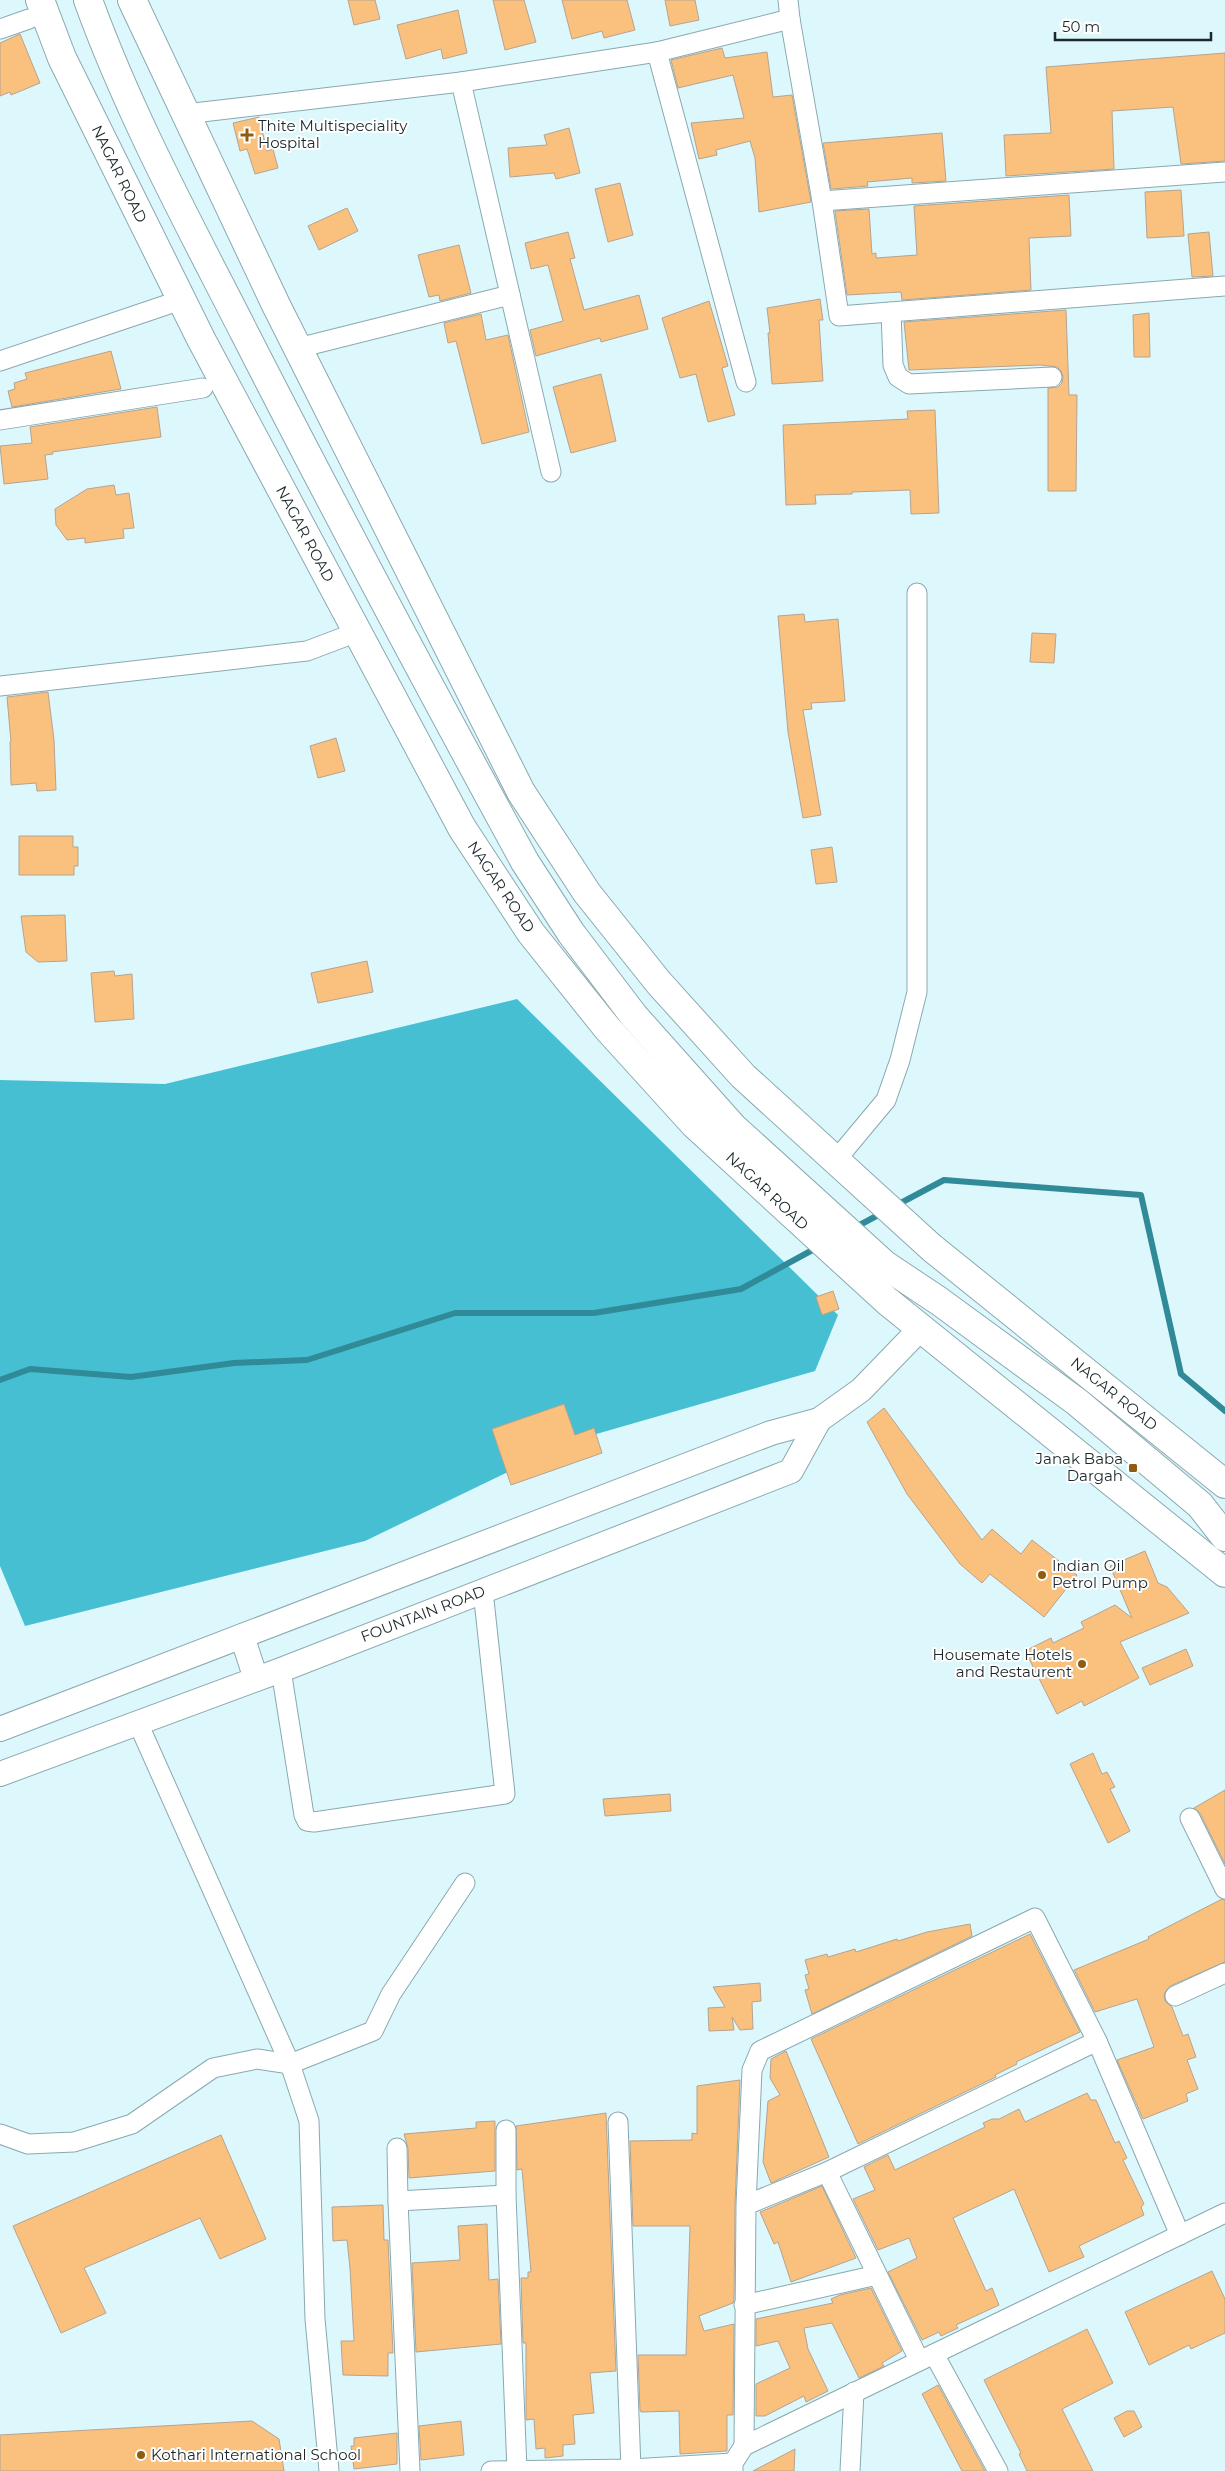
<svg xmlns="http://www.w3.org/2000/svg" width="1225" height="2471" viewBox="0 0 1225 2471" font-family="Montserrat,sans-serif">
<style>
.forest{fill:#47bfd2}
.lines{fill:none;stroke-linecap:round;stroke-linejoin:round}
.stream{stroke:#318a98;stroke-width:6}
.building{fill:#fac07d;stroke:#b6a38f}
.minor-casing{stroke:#89a9af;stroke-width:21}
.tertiary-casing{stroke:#89a9af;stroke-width:26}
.trunk-casing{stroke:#89a9af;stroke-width:30}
.minor{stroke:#fff;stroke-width:19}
.tertiary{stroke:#fff;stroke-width:24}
.trunk{stroke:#fff;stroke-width:28}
.poi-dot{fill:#905c0d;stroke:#fff;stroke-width:2}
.labels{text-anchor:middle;stroke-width:4;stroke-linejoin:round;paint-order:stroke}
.poi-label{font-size:15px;fill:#1b272a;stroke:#fff;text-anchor:start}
.street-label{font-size:15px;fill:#1b272a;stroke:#fff}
</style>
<rect width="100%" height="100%" fill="#ddf8fd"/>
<polygon class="forest" points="517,999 838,1315 815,1371 572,1441 365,1541 25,1626 0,1566 0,1080 165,1084"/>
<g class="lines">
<g class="stream">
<polyline points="895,1206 944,1180 1141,1195 1181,1374 1225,1411"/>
<polyline points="854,1228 882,1213"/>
<polyline points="0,1380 30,1369 131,1377 234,1363 307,1360 455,1313 594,1313 741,1289 818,1247"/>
</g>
</g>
<g class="building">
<polygon points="348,0 375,0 380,19 354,25"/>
<polygon points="493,0 524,0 536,42 505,50"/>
<polygon points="562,0 627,0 635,30 604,38 602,31 572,39"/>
<polygon points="665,0 695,0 699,20 670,26"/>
<polygon points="458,10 467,53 443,59 441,49 406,59 397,25"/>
<polygon points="20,34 40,83 11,95 10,92 0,96 0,43"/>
<polygon points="722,48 725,58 767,52 773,97 792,95 811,202 759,212 755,158 750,141 716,150 717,155 699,159 691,123 744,118 733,75 678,88 671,60"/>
<polygon points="1225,53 1225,161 1181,164 1173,107 1112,111 1114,169 1006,176 1004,135 1051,133 1046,67"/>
<polygon points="259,117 267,151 273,149 278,168 255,174 247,149 240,151 233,123"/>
<polygon points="569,128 580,173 556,179 554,173 510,177 508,148 547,145 544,135"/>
<polygon points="942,133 946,181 912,183 912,178 867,182 868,186 831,189 823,143"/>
<polygon points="620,183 633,235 608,242 595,189"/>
<polygon points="1181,190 1184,236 1147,238 1145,192"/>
<polygon points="1069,195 1071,236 1029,238 1031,290 902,300 901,292 847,295 835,211 869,209 872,254 876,253 876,258 917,255 914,206"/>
<polygon points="347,208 358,231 319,250 308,226"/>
<polygon points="568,232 575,258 570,259 584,310 639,295 648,329 601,342 600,338 536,356 530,330 563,321 548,265 531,269 525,243"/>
<polygon points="1209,232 1213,276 1192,277 1188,234"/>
<polygon points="459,245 471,293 440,301 439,295 429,297 418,255"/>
<polygon points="820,299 823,320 819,320 823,381 772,384 768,333 770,333 767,308"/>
<polygon points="709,301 728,366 722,368 735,415 708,422 696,374 680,378 662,318"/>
<polygon points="1066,310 1069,395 1077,395 1076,491 1048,491 1048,388 1058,387 1062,383 1063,377 1061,371 1057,367 1040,365 909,370 904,322"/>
<polygon points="1149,313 1150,357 1134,357 1133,315"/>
<polygon points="481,314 486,340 508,335 529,432 482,444 456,341 448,343 444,323"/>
<polygon points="111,351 121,389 12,407 8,391 15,389 14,383 27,379 25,373"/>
<polygon points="601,374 616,441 571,453 553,387"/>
<polygon points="157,407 161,437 52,452 53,454 45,455 48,479 4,484 0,446 32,443 30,427"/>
<polygon points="935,410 939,513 911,514 910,490 852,492 852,494 815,495 816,504 786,505 783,425 908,419 907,411"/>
<polygon points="114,485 116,495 129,493 134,528 123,529 124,538 85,543 85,538 67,540 56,525 55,509 87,489"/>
<polygon points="804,614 805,622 838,619 845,701 811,703 812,709 803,710 821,815 803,818 788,732 778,616"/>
<polygon points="1032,633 1056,634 1054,663 1030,662"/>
<polygon points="48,692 54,740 56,790 37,791 36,783 11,785 10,742 11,742 7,697"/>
<polygon points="336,738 345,771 318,778 310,746"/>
<polygon points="19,836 73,836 73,847 78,847 78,866 74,866 74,875 19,875"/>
<polygon points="832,847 837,882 816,884 811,850"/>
<polygon points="65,915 67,961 38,962 26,952 21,916"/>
<polygon points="367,961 373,992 318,1003 311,973"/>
<polygon points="114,971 115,976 132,974 134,1019 95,1022 91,973"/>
<polygon points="833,1291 839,1309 822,1315 816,1297"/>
<polygon points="564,1404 575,1435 594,1428 602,1453 511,1485 492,1429"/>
<polygon points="884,1408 982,1540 992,1529 1021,1554 1032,1540 1077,1575 1044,1617 990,1574 982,1583 960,1564 907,1494 867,1422"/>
<polygon points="1145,1551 1158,1583 1167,1587 1189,1613 1120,1642 1139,1678 1084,1706 1082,1701 1057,1714 1025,1651 1051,1638 1053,1643 1084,1628 1081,1622 1115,1605 1132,1618 1110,1566"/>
<polygon points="1186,1649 1193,1666 1150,1685 1142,1668"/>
<polygon points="1093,1753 1102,1774 1107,1772 1115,1787 1110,1789 1130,1831 1108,1843 1070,1764"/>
<polygon points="1225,1790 1225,1864 1200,1813 1194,1808"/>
<polygon points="670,1794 671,1811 605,1816 603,1799"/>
<polygon points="1222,1899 1225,1900 1225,1962 1170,1986 1164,1994 1165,2001 1172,2007 1183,2036 1188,2034 1196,2057 1187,2060 1198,2089 1186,2094 1188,2101 1143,2119 1117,2060 1154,2047 1137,1999 1095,2012 1074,1970 1149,1939 1148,1937"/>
<polygon points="970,1924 972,1936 812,2014 805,1990 809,1989 805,1975 809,1974 805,1960 827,1954 828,1957 855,1949 856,1952 897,1939 898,1941 927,1932"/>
<polygon points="1030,1934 1080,2032 1016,2062 1017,2064 995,2075 996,2077 858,2144 811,2039"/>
<polygon points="760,1983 761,2001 752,2002 753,2029 740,2030 732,2017 734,2030 709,2031 708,2008 725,2007 713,1987"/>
<polygon points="786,2051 829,2157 771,2183 763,2162 768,2101 780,2095 770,2078 771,2059"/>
<polygon points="740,2080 735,2205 734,2300 733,2303 699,2316 704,2331 734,2324 733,2415 727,2415 727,2451 680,2454 679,2411 641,2412 640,2410 638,2355 686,2355 690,2226 633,2226 630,2141 692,2140 692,2133 697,2134 697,2086"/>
<polygon points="1087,2093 1091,2100 1096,2100 1115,2143 1119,2141 1127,2158 1123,2160 1144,2204 1141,2207 1144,2215 1079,2246 1084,2257 1049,2272 1014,2189 953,2218 986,2291 992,2288 999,2305 956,2325 958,2328 941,2336 939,2332 922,2340 888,2272 917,2258 909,2238 878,2250 853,2199 875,2190 864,2167 888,2155 895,2170 985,2127 983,2123 992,2119 999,2119 1019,2109 1025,2122"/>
<polygon points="606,2113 616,2371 590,2373 594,2413 573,2415 575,2444 563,2445 563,2456 545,2458 545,2448 536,2449 534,2419 526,2420 526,2343 523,2343 521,2278 528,2278 528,2272 531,2272 522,2169 517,2170 516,2126"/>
<polygon points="495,2121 495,2171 409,2178 408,2148 404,2134 476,2128 476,2122"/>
<polygon points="221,2135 266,2239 220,2259 200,2218 84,2268 106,2313 61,2333 13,2226"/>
<polygon points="822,2186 856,2258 791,2282 778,2242 774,2244 760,2212"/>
<polygon points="383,2205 384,2240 388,2240 393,2353 388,2353 388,2376 343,2375 341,2341 354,2341 350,2268 347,2240 333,2241 332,2207"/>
<polygon points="487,2224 489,2280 498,2279 501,2344 416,2352 412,2263 460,2260 458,2226"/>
<polygon points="1212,2271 1225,2299 1225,2333 1191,2349 1189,2345 1149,2365 1125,2312"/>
<polygon points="871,2288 902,2351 882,2363 884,2366 859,2378 832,2323 804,2328 808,2349 828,2391 806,2402 804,2396 765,2416 756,2416 756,2384 790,2368 778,2341 756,2346 756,2319 833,2303 831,2299 840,2295"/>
<polygon points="1087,2329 1113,2383 1062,2409 1093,2471 1027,2471 1019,2454 1021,2453 984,2380"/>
<polygon points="938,2385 985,2471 962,2471 922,2394"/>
<polygon points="1127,2411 1134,2411 1142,2427 1124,2437 1114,2418"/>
<polygon points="252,2421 279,2439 284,2471 0,2471 0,2435"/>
<polygon points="461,2421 464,2455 421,2460 419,2426"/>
<polygon points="397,2433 397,2464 354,2469 351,2446 354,2446 354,2438"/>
<polygon points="795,2449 794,2471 753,2471"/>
</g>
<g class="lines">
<g class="minor-casing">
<g id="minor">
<polyline points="788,0 790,19"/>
<polyline points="0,29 29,19"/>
<polyline points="657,52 746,382"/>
<polyline points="461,82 551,472"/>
<polyline points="185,114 461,82 657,52 790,19 822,201 839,316 1225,286"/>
<polyline points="822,201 1225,172"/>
<polyline points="891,312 893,365 898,377 909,384 1052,377"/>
<polyline points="298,348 510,295"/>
<polyline points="0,361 181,300"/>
<polyline points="0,420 203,388"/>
<polyline points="0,686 307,651 344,637"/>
<polyline points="836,1160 886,1100 900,1060 917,992 917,593"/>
<polyline points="281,1670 304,1815 307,1821 314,1822 505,1794 483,1591"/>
<polyline points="138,1723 290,2064 309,2121 315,2319 329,2471"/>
<polyline points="1190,1818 1225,1889"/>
<polyline points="1175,1996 1225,1973"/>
<polyline points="1097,2041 1180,2235"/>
<polyline points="618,2122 631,2469"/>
<polyline points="506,2130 506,2195 517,2470"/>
<polyline points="0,2134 28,2144 74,2142 132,2124 213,2068 257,2059 290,2064 373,2031 391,1994 465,1883"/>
<polyline points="397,2148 398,2201"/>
<polyline points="827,2172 919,2360"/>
<polyline points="744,2305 877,2275"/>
<polyline points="934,2354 998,2471"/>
<polyline points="744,2446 746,2205 752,2070 760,2051 1035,1918 1097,2041 827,2172 746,2205"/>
<polyline points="410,2471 398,2201 506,2195"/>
<polyline points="491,2471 631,2469 733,2463"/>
<polyline points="733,2471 733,2463 744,2446 1225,2213"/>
<polyline points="850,2471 854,2392"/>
</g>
</g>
<g class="tertiary-casing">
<g id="tertiary">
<polyline points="242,1636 256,1679"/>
<polyline points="0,1729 771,1433 819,1420 861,1390 921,1328"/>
<polyline points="0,1774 281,1670 791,1471 819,1420"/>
</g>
</g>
<g class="trunk-casing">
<g id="trunk">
<polyline points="40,0 62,58 201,339 462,828 531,933 607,1028 695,1125 887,1301 1225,1573"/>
<path d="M88 0C130 116 189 224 245 334 336 512 430 688 525 862L571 933 634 1016 733 1127 885 1265 939 1301 1077 1402 1200 1505 1225 1537"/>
<polyline points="132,0 276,305 521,792 587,893 659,983 743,1076 932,1248 1225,1484"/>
</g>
</g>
<use href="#minor" class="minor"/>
<use href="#tertiary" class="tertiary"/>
<use href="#trunk" class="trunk"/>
</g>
<g class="poi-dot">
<path d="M244.5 127.5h5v5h5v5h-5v5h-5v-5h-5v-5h5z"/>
<rect x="1128" y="1463" width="10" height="10" rx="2.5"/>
<circle cx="1042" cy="1575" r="5"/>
<circle cx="1082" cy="1664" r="5"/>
<circle cx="141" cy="2455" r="5"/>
</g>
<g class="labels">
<g class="poi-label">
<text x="258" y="131">Thite Multispeciality<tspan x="258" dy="17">Hospital</tspan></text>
<text x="1123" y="1464" text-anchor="end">Janak Baba<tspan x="1123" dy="17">Dargah</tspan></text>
<text x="1052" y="1571">Indian Oil<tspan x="1052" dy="17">Petrol Pump</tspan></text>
<text x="1072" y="1660" text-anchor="end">Housemate Hotels<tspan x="1072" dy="17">and Restaurent</tspan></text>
<text x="151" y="2460">Kothari International School</text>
</g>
<g class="street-label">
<text transform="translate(119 174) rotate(64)" y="5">NAGAR ROAD</text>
<text transform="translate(305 534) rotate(62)" y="5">NAGAR ROAD</text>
<text transform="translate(501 887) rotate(56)" y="5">NAGAR ROAD</text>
<text transform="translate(767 1191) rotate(43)" y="5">NAGAR ROAD</text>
<text transform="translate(1114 1394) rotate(39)" y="5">NAGAR ROAD</text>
<text transform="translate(423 1614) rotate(-21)" y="5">FOUNTAIN ROAD</text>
</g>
</g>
<path d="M1055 32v8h156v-8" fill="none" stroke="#1b272a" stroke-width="2.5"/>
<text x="1062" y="32" font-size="15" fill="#1b272a" stroke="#ffffff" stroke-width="4" paint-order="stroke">50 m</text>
</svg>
